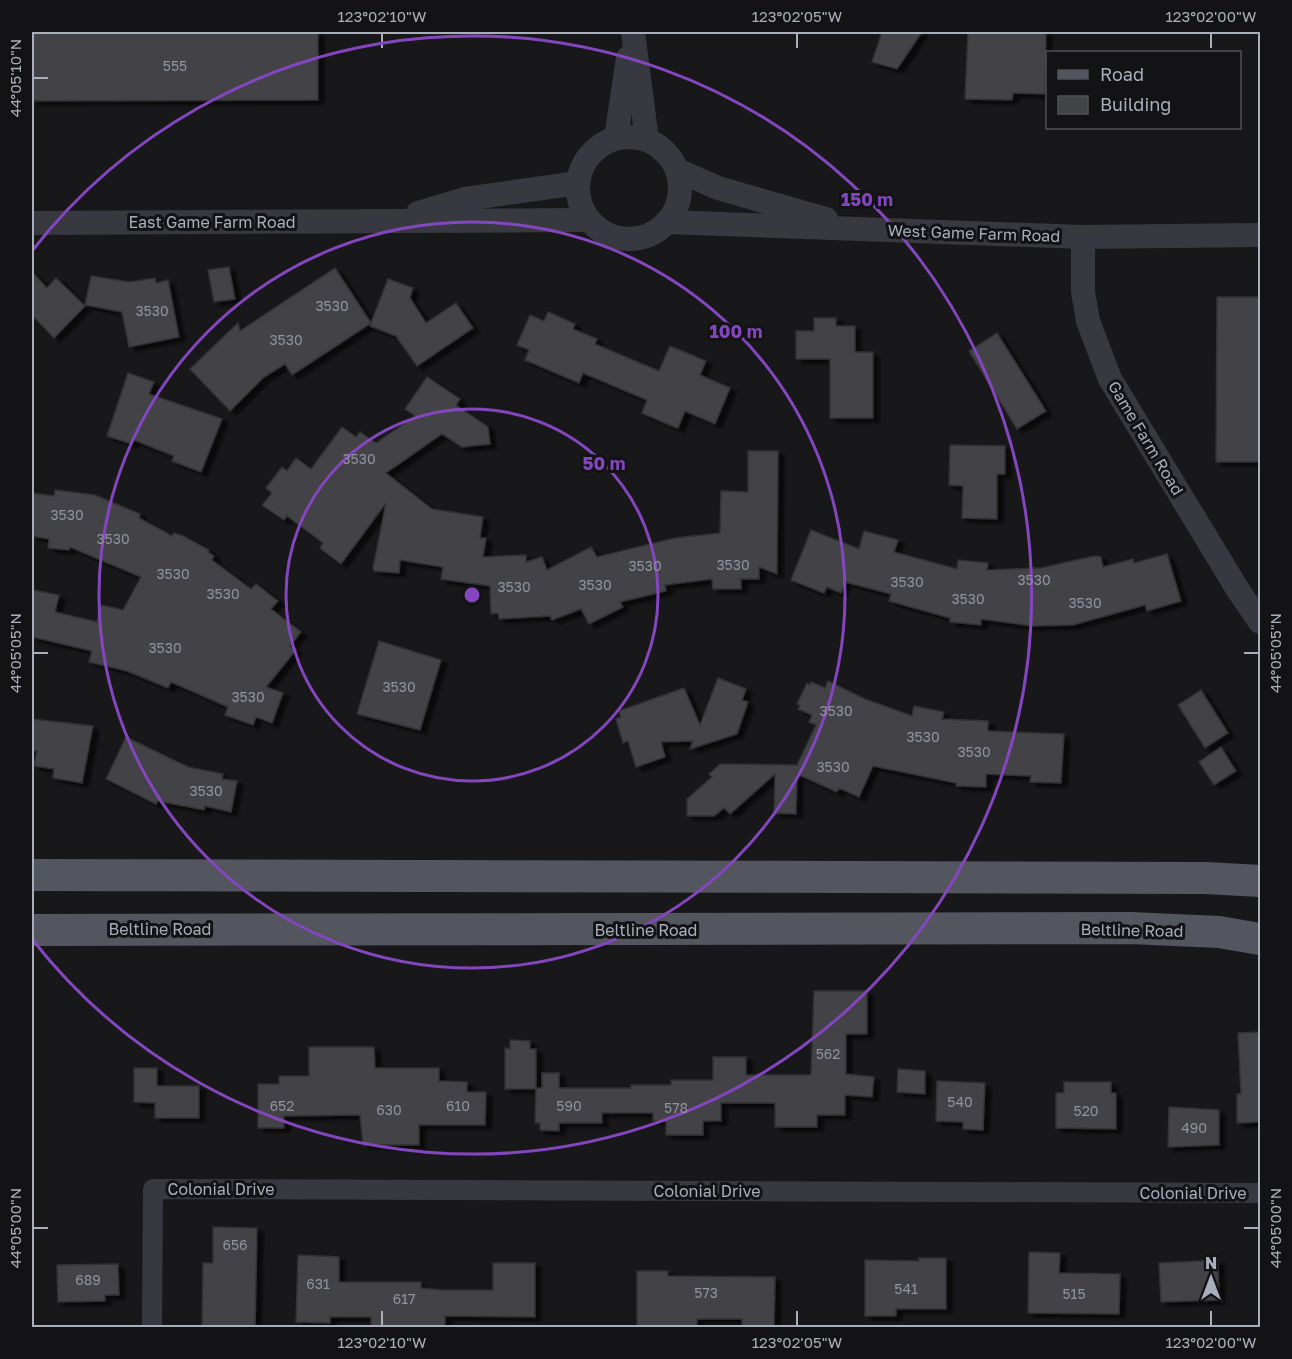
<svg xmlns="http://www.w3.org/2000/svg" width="1292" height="1359" viewBox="0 0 1292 1359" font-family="'Golos Text',sans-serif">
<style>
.building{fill:#424347;stroke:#323236;stroke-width:1.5;filter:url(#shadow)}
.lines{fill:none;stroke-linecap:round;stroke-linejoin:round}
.minor{stroke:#383940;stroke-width:20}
.tertiary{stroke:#383940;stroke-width:24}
.primary{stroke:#54565f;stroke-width:32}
.ticks{fill:none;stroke:#a9aebb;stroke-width:2}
.ring{fill:none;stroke:#8446be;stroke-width:3}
.labels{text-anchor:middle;stroke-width:6;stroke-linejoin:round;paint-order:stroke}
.number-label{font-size:14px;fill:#8f939e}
.street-label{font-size:16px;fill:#a9aebb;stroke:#131315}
.centre{fill:#8446be;stroke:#131315;stroke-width:3}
.ring-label{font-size:18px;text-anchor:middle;font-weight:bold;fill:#8446be;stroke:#131315;stroke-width:6;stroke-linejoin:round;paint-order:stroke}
.neatline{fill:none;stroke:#a9aebb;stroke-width:2}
.ticks-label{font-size:15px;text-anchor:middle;fill:#a9aebb}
</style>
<defs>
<filter id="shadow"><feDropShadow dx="6" dy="4" stdDeviation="1.5" flood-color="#0009"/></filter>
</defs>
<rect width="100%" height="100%" fill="#18181a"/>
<g class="building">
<polygon points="32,32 318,32 318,100 32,101"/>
<polygon points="882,32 922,32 897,69 872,62"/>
<polygon points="968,32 1046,32 1045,94 1013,93 1012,100 965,99"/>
<polygon points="229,267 235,299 214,302 208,270"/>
<polygon points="335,268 371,323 388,279 413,288 410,298 426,323 456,303 473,328 417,366 396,336 370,326 371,323 292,375 285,364 264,377 230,411 190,369 238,323 240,331"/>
<polygon points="32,272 47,288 56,278 85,306 54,338 32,315"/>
<polygon points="91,276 130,282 155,278 156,283 168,280 179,337 129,347 122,312 85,305"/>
<polygon points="1217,297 1260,297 1260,462 1216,462"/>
<polygon points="548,312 575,324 573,329 597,339 595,344 659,371 670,346 706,361 700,375 730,388 715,424 685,411 678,428 672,426 642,413 647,400 583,373 579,383 525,360 529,350 517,345 530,315 544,321"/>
<polygon points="814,318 836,318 836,326 855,326 855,352 873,352 873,418 830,418 830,359 796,359 796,331 814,331"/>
<polygon points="997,333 1046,411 1017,429 969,351"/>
<polygon points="128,373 154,382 149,394 222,419 201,472 172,461 174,456 134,440 132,444 107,436"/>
<polygon points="427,377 460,399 456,405 488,427 490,444 462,447 442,434 386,473 432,509 483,517 480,538 486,538 483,557 526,555 526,562 542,557 547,570 591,547 597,557 675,538 720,533 721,491 748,492 748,451 778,451 777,574 759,567 759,579 741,579 741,589 713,589 712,579 665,585 666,591 620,602 623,607 589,624 581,609 552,620 550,616 499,619 498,613 491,614 490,586 441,579 443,567 400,560 399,573 374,571 373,568 386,503 341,564 320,548 323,543 287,516 284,520 262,505 272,493 266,488 282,467 287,471 296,458 311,469 342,427 356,437 360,432 376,443 415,416 405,409"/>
<polygon points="950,445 1005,446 1005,474 997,474 997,519 962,518 963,486 949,485"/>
<polygon points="55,490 95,495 140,514 139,518 172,536 174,533 183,536 209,550 208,552 214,556 212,560 251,589 256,584 278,601 271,609 301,632 290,646 296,650 266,687 283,693 272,723 256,717 253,725 225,715 228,707 171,682 168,688 127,671 89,662 92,651 32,637 32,590 59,595 55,612 97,622 101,605 123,610 141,577 70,547 69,550 48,548 49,539 32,536 32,493 54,496"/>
<polygon points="811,530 859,549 864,531 898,540 894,552 957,569 958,560 988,563 987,570 1041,568 1094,556 1101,557 1103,567 1133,559 1134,563 1167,554 1181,601 1147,611 1145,605 1073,625 1032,626 981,619 981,625 950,622 950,618 889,601 891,594 845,582 841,593 827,587 824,593 791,580"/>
<polygon points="379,641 441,660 420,730 357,714"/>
<polygon points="718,678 746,689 742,700 748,702 737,734 690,749 693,741 661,742 665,757 636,767 628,741 623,743 616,719 621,717 619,711 684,688 700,725"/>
<polygon points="828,681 865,699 912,716 914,706 944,712 942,719 988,721 988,731 1064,734 1061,783 1030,782 1031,776 986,774 986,787 956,786 956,783 873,766 859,797 839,788 837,792 797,774 796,814 774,813 775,774 730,814 724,808 714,816 687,816 687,799 712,777 709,774 720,764 797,765 816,725 809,722 812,715 798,709 800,705 797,704 807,683 810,685 811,682 825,688"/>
<polygon points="1201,690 1228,733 1205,748 1178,705"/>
<polygon points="32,719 93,726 82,783 53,778 54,769 34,766 37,751 32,750"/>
<polygon points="126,737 188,767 223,774 222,779 237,781 231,812 205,806 204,810 158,801 156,804 106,779"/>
<polygon points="1221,747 1236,771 1214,785 1199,762"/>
<polygon points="814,991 867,991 867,1034 846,1034 846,1074 874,1077 872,1097 845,1095 845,1115 817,1115 817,1127 775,1127 775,1103 721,1103 721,1121 703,1121 703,1135 666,1135 666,1121 653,1121 653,1113 602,1113 602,1123 559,1123 559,1131 540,1130 540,1123 535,1123 536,1089 505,1089 505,1048 510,1049 510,1040 530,1041 530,1049 536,1049 536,1088 542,1088 542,1073 559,1073 559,1088 631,1088 631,1085 671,1085 671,1080 713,1080 713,1057 746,1057 746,1075 811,1075"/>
<polygon points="1260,1032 1260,1122 1237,1123 1237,1094 1241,1094 1238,1033"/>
<polygon points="309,1047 374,1047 375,1068 439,1068 439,1081 467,1082 467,1092 486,1092 485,1125 419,1125 419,1145 363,1145 360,1115 284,1116 284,1128 258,1128 258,1084 279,1084 279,1076 309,1076"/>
<polygon points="134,1068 157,1068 157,1086 199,1086 199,1118 155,1118 155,1103 134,1102"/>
<polygon points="898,1069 925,1071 925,1094 897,1092"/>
<polygon points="937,1081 985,1083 983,1130 963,1129 963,1122 936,1121"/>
<polygon points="1064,1082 1111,1082 1111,1093 1116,1093 1116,1129 1056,1128 1056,1093 1064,1093"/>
<polygon points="1169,1107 1219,1110 1219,1145 1168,1147"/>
<polygon points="213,1227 257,1228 255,1328 202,1328 203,1263 213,1263"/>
<polygon points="1029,1252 1060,1253 1059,1273 1120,1274 1119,1314 1028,1313"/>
<polygon points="298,1255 339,1257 339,1282 421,1282 421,1288 442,1290 493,1290 493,1263 535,1263 535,1317 445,1316 445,1328 371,1328 371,1317 330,1317 330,1323 296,1322"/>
<polygon points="919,1258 946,1258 946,1309 896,1309 896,1316 865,1316 865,1260 919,1261"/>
<polygon points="1218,1260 1219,1300 1161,1302 1159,1263"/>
<polygon points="118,1264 119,1295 105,1295 105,1301 58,1302 57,1265"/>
<polygon points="637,1271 668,1271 668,1276 775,1277 774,1328 742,1328 742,1319 697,1319 697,1326 637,1328"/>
</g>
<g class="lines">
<polyline class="minor" points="152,1328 153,1189 1260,1193"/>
<g class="tertiary">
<polyline points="633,32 647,140"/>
<circle cx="629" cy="188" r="51"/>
<polyline points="616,138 628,58"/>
<polyline points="677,170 718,188 826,219"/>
<polyline points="418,213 465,199 578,183"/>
<polyline points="667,222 1083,237 1260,235"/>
<polyline points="32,223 588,220"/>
<polyline points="1083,237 1083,292 1088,321 1110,379 1238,590 1260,622"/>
</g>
<g class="primary">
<polyline points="32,875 1206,878 1260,881"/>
<polyline points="32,930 1130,928 1219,932 1260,939"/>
</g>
</g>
<path class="ticks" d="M382 33V48M797 33V48M1211 33V48M33 78H48M33 653H48M1244 653H1259M33 1228H48M1244 1228H1259M382 1311V1326M797 1311V1326M1211 1311V1326"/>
<g class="ring">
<circle cx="472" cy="595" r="186"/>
<circle cx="472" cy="595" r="373"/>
<path d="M32 251A559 559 0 1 1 32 939"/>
</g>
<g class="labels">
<g class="number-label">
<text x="175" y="71">555</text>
<text x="332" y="311">3530</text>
<text x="152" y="316">3530</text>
<text x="286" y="345">3530</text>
<text x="359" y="464">3530</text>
<text x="67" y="520">3530</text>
<text x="113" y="544">3530</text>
<text x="733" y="570">3530</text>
<text x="645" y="571">3530</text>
<text x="173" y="579">3530</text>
<text x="1034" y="585">3530</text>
<text x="907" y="587">3530</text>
<text x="595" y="590">3530</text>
<text x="514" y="592">3530</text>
<text x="223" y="599">3530</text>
<text x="968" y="604">3530</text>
<text x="1085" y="608">3530</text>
<text x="165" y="653">3530</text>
<text x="399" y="692">3530</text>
<text x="248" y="702">3530</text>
<text x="836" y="716">3530</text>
<text x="923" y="742">3530</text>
<text x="974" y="757">3530</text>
<text x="833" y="772">3530</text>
<text x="206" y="796">3530</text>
<text x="828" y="1059">562</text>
<text x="960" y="1107">540</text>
<text x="282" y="1111">652</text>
<text x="458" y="1111">610</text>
<text x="569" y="1111">590</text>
<text x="676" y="1113">578</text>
<text x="389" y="1115">630</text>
<text x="1086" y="1116">520</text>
<text x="1194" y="1133">490</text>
<text x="235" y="1250">656</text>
<text x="88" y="1285">689</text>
<text x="318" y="1289">631</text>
<text x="906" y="1294">541</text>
<text x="706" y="1298">573</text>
<text x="1074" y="1299">515</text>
<text x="404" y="1304">617</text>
</g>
<g class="street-label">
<text x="212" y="228">East Game Farm Road</text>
<text transform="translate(974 233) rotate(2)" y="6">West Game Farm Road</text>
<text transform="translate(1146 438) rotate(59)" y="6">Game Farm Road</text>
<text x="160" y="935">Beltline Road</text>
<text x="646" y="936">Beltline Road</text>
<text transform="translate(1132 930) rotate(1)" y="6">Beltline Road</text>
<text x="221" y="1195">Colonial Drive</text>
<text x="707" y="1197">Colonial Drive</text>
<text x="1193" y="1199">Colonial Drive</text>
</g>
</g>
<circle cx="472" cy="595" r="9" class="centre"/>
<g class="ring-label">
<text x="867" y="206">150 m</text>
<text x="736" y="338">100 m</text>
<text x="604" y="470">50 m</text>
</g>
<rect width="1292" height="1359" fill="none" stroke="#131315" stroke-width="66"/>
<rect x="1046" y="51" width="195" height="78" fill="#131315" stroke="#4f5157" stroke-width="1.5"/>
<rect x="1058" y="70" width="30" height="9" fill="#54565f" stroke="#4f5157" stroke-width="1.5"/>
<text x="1100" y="81" font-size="18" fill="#a9aebb">Road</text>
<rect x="1058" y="96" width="30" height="18" fill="#424347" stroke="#4f5157" stroke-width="1.5"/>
<text x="1100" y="111" font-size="18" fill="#a9aebb">Building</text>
<g transform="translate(1211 1278)" stroke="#131315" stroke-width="4.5" paint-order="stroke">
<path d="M0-4.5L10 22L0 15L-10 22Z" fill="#a9aebb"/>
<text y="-9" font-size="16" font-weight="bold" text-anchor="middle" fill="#a9aebb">N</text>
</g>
<rect x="33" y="33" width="1226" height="1293" class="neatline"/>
<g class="ticks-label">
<text x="382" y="22">123°02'10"W</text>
<text x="797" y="22">123°02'05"W</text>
<text x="1211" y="22">123°02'00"W</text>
<text transform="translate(16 78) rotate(-90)" y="5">44°05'10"N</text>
<text transform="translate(16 653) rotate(-90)" y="5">44°05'05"N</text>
<text transform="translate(1276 653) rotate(-90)" y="5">44°05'05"N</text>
<text transform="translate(16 1228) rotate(-90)" y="5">44°05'00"N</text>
<text transform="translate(1276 1228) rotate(-90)" y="5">44°05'00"N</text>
<text x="382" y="1348">123°02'10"W</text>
<text x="797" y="1348">123°02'05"W</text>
<text x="1211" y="1348">123°02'00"W</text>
</g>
</svg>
